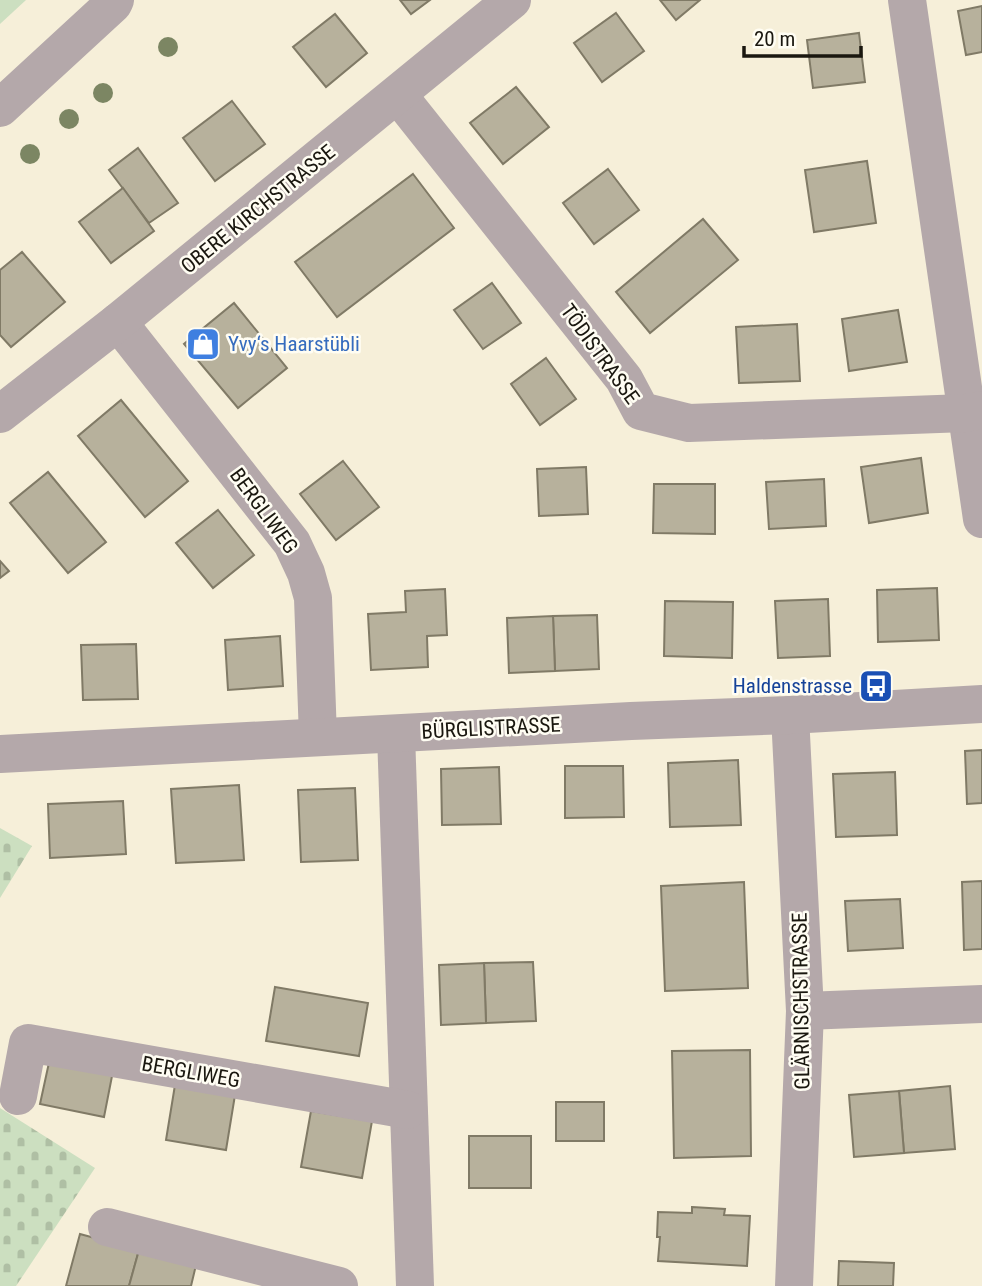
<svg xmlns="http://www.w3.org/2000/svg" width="982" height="1286" viewBox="0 0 982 1286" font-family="'Roboto Condensed',sans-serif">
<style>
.cemetery{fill:url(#cemetery-stones)}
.green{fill:#ccdfc0}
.building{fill:#b7b19c;stroke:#807a66;stroke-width:2}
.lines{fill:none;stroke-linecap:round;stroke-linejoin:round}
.minor{stroke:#b4a8aa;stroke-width:38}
.tree{fill:#7c8663}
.labels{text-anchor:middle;stroke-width:5;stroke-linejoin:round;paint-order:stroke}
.street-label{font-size:21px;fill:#1a170f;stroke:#fffdf3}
.shop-label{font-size:21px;fill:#366cbe;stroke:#fffdf3;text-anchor:start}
.transit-label{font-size:21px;fill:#164399;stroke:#fffdf3;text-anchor:end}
</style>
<defs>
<pattern id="cemetery-stones" width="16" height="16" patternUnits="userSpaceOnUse" patternTransform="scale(1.75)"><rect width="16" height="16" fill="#ccdfc0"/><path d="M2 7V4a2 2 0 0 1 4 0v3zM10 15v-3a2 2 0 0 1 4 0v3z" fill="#afbfa4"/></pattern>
</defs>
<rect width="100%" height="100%" fill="#f6efd9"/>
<g class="cemetery">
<polygon points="0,828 32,846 0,898"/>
<polygon points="0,1108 95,1168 16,1286 0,1286"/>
</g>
<polygon class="green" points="0,0 26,0 0,24"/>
<g class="building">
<polygon points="400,0 430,0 411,14"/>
<polygon points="660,0 700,0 676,20"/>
<polygon points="982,6 982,52 966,55 958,11"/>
<polygon points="616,13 644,51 602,82 574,43"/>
<polygon points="335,14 367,53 326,87 293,47"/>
<polygon points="859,33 865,82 813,88 807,40"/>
<polygon points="516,87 549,127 503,164 470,123"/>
<polygon points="232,101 265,144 215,181 183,138"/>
<polygon points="138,148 178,203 149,223 109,170"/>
<polygon points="867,161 876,223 814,232 805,170"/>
<polygon points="608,169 639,210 594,244 563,203"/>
<polygon points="413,174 454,228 337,317 295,262"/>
<polygon points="123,188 154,231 111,263 79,222"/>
<polygon points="703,219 738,260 650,333 616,292"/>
<polygon points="22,252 65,302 11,347 0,335 0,270"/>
<polygon points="492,283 521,323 483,349 454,310"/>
<polygon points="234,303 287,368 238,408 184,344"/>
<polygon points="898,310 907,362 849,371 842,319"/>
<polygon points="797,324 800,381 739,383 736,327"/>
<polygon points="546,358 576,399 540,425 511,384"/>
<polygon points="121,400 188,481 145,517 78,436"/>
<polygon points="921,458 928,513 869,523 861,467"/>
<polygon points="343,461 379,507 336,540 300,494"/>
<polygon points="586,467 588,514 539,516 537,469"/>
<polygon points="48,472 106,542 68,573 10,503"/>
<polygon points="824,479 826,526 769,529 766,482"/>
<polygon points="654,484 715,484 715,534 653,533"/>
<polygon points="218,510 254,555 213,588 176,543"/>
<polygon points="0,561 9,571 0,578"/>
<polygon points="937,588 939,640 878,642 877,590"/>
<polygon points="445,589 447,635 427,636 428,667 371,670 368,614 406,612 405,591"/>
<polygon points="828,599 830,656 778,658 775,601"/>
<polygon points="665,601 733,602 732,658 664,656"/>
<polygon points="597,615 599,669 555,671 553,616"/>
<polygon points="553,616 555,671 509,673 507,618"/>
<polygon points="280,636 283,686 228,690 225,640"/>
<polygon points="136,644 138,699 83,700 81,645"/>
<polygon points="982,750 982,803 967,804 965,751"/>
<polygon points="738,760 741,825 670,827 668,763"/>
<polygon points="565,766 623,766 624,817 565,818"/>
<polygon points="499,767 501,824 442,825 441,769"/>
<polygon points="895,772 897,835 836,837 833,774"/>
<polygon points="239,785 244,860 176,863 171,789"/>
<polygon points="355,788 358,860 301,862 298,790"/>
<polygon points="123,801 126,854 50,858 48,804"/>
<polygon points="982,881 982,949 964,950 962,882"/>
<polygon points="744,882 748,988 665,991 661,886"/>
<polygon points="900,899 903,948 848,951 845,901"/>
<polygon points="533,962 536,1021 486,1023 484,963"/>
<polygon points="484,963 486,1023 441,1025 439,965"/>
<polygon points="275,987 368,1003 359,1056 266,1041"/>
<polygon points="750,1050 751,1156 674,1158 672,1051"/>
<polygon points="50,1058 113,1071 104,1117 40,1104"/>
<polygon points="175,1085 235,1095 226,1150 166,1140"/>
<polygon points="950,1086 955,1149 904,1153 899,1091"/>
<polygon points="899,1091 904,1153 854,1157 849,1095"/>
<rect x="556" y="1102" width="48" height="39"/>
<polygon points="311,1111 372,1121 362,1178 301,1167"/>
<rect x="469" y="1136" width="62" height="52"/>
<polygon points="692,1207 725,1209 724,1215 750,1216 747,1266 658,1261 660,1237 657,1237 658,1212 692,1213"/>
<polygon points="80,1234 139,1250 129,1286 66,1286"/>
<polygon points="139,1250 196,1265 191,1286 129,1286"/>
<polygon points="839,1261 894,1263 893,1286 838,1286"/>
</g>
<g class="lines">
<g class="minor">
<polyline points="907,0 982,519"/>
<polyline points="398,95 624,379 641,411 689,423 966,413 982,410"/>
<polyline points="0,108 113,4 115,0"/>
<polyline points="118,322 292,543 306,573 313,598 318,737"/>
<polyline points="0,414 118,322 512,0"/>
<polyline points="790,715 805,1011 794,1286"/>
<polyline points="396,734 415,1286"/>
<polyline points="0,754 631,721 790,715 982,704"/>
<polyline points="805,1011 982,1004"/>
<polyline points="18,1096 28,1043 408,1110"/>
<polyline points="107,1227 339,1286"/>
</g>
</g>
<g class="tree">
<circle cx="168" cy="47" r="10"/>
<circle cx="103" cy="93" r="10"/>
<circle cx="69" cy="119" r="10"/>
<circle cx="30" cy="154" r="10"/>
</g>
<defs>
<g id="shop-square" transform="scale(1.75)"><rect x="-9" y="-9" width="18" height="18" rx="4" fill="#3f7fe0" stroke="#fffdf3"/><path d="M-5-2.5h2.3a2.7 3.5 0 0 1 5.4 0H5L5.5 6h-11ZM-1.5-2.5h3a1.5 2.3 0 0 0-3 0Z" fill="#fff"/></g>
<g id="bus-square" transform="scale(1.75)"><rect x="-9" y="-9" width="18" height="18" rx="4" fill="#1a4fb4" stroke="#fffdf3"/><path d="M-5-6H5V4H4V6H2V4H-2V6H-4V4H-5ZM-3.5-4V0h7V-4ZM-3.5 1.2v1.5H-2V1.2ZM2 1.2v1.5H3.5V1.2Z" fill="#fff"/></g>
</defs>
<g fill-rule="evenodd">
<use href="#shop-square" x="203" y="344"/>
<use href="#bus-square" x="876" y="686"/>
</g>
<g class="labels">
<g class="street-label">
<text transform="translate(258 209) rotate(-39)" y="7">OBERE KIRCHSTRASSE</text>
<text transform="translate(600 354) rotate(54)" y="7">TÖDISTRASSE</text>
<text transform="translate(264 511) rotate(54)" y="7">BERGLIWEG</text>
<text transform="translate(491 728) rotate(-3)" y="7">BÜRGLISTRASSE</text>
<text transform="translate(801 1001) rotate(-91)" y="7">GLÄRNISCHSTRASSE</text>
<text transform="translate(191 1072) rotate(10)" y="7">BERGLIWEG</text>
</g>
<g class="shop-label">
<text x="228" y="351">Yvy‘s Haarstübli</text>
</g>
<g class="transit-label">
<text x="852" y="693">Haldenstrasse</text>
</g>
</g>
<path d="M744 46v10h117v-10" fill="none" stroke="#1a170f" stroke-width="3.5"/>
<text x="754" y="46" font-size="21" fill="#1a170f" stroke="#fffdf3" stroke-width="5" paint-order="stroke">20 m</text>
</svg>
